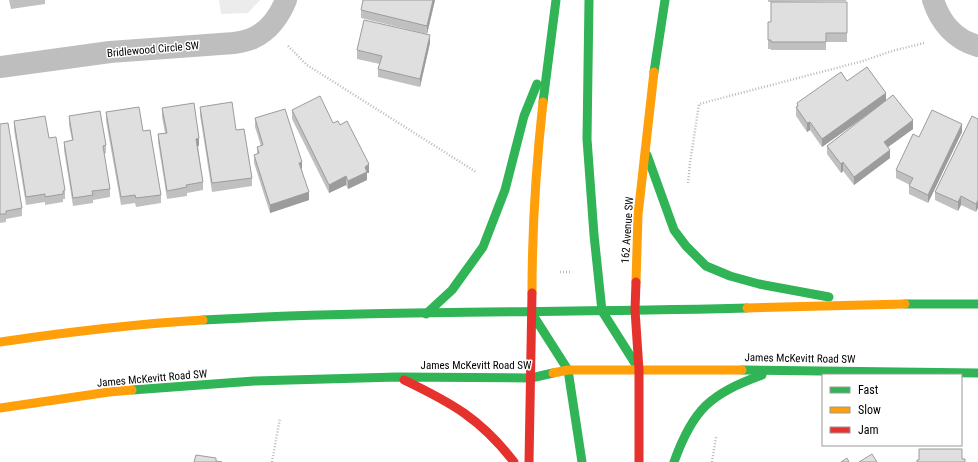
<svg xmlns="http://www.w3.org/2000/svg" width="978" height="462" viewBox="0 0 978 462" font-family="'Roboto Condensed',sans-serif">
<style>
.green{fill:#ececec}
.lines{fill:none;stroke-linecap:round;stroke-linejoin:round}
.path{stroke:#b9b9b9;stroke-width:2.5;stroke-dasharray:1 2;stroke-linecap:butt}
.street{stroke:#bebebe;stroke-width:22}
.fast{stroke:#30b455;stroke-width:9}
.slow{stroke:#ff9f0a;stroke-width:9}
.jam{stroke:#e5322d;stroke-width:9}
.wall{fill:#c0c0c0}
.shaded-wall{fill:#9c9c9c}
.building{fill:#dfdfdf;stroke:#9c9c9c}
.labels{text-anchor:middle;stroke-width:3;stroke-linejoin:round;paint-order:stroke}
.street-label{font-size:11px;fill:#000;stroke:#fff}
</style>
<rect width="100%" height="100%" fill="#fff"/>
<polygon class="green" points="219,0 260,0 248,13 221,14"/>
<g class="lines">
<g class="path">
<polyline points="288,46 307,65 476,172"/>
<polyline points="688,183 690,163 699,104 863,61 892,51 924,43"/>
<polyline points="560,272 571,272"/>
<polyline points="272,462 280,418"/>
<polyline points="712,462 716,437"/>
</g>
<g class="street">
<path d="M933 0C940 22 955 40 978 46"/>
<path d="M0 67 110 52 234 43C240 42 248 41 253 38 269 31 280 15 286 0"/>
</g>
<g class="fast">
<polyline points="589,0 587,139 594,235 602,311 638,368"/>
<polyline points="654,72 665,0"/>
<polyline points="543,102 556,0"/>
<polyline points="647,155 674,230 686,246 706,266 730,276 759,284 829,297"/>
<polyline points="905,304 978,304"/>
<polyline points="531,312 568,370 582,462"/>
<polyline points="426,314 452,290 483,247 505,190 524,116 537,84"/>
<path d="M203 320C384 310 566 313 747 308"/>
<polyline points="742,370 978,373"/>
<polyline points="132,390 254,381 397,377 531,378 553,373"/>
<path d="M674 462C693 409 710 394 762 375"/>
</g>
<g class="slow">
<polyline points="636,282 638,215 654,72"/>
<path d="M532 293C532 228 536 166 543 102"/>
<polyline points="747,308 905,304"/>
<path d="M0 342C68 332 135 324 203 320"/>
<polyline points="553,373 568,370 742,370"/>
<polyline points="0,408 109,392 132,390"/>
</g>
<g class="jam">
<polyline points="636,282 635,310 639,370 639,462"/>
<path d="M404 380C452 403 481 419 514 462"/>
<polyline points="529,462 532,293"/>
</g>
</g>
<g class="wall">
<polygon points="9,0 45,0 45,4 11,9"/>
<polygon points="435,0 427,34 361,18 361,10"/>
<polygon points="768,0 846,0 846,1 768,2"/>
<polygon points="847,2 847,42 826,42 826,50 771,50 771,49 768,49 768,22 771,22"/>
<polygon points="430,43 420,87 378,77 378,69 380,64 357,59 357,50"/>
<polygon points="847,81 886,100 913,129 888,147 890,158 854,185 843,171 841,173 827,154 827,146 870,113 822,147 810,130 807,132 796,116 796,107 797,107 797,103"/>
<polygon points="200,107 236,130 252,178 252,186 212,192 200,115"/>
<polygon points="162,108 199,146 198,146 203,182 203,190 187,193 187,196 167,199 158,142 158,134 165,133 162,117"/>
<polygon points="292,110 333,123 369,173 367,173 367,180 348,189 346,185 329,193 292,119"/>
<polygon points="106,112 143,131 161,195 161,203 136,207 135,203 121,205 106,121"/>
<polygon points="69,116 106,145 106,153 104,154 110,189 110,197 93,200 93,203 73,206 64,150 64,142 72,140 69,125"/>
<polygon points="255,118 302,170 309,200 270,213 254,163 254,155 257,154 257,147 261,146 255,127"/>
<polygon points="978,119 976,212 961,205 958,211 935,200 935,192"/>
<polygon points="14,121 49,138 65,190 65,199 63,199 63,202 45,205 45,202 26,205 14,130"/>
<polygon points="0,124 22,208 22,216 6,219 6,222 0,223"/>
<polygon points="962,132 928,203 909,194 909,186 910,185 896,178 896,170 919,137"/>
</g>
<g class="shaded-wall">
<polygon points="433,0 435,0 427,34 427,26"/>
<polygon points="430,35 430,43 420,87 420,79"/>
<polygon points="886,93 886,101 822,147 822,139"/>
<polygon points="913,120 913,129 884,150 884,142"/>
<polygon points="810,122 810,130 807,132 807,123"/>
<polygon points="962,124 962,132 928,203 928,195"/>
<polygon points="199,138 199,146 196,147 196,139"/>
<polygon points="890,150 890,158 854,185 854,177"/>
<polygon points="302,162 302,170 299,163"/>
<polygon points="843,162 843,171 841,173 841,164"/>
<polygon points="369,164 369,173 367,173 367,180 348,189 348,181 365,167"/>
<polygon points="346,176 346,185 329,193 329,185"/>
<polygon points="309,192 309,200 270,213 270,205"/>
<polygon points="961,196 961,205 958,211 958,202"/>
<polygon points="978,200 978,208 976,212 976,204"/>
</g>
<g class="building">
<polygon points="363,0 433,0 427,26 361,10"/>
<polygon points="771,2 847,2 847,33 826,33 826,42 771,42 771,40 768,40 768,22 771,22"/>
<polygon points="364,20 430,35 420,79 378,69 382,56 357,50"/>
<polygon points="867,67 886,93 822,139 810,122 807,123 796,107 798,106 797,103 841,72 847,81"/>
<polygon points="893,95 913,120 884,142 890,150 854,177 843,162 841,164 827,146"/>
<polygon points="320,96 333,123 338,121 340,125 347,121 369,164 365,167 367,172 348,181 346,176 329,185 292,110"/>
<polygon points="232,102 236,130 244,129 252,178 212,183 200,107"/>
<polygon points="194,103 199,138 196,139 203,182 186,185 187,187 167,191 158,134 167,133 162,108"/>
<polygon points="139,107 143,131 150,130 161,195 136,198 135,195 121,197 106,112"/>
<polygon points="285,109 302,162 299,163 309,192 270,205 254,155 259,153 257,147 263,145 255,118"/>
<polygon points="932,110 962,124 928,195 909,186 913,178 896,170 913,134 919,137"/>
<polygon points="100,111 106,145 103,146 110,189 92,191 93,195 73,198 64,142 73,140 69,116"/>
<polygon points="45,116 49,138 56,137 65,190 63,191 63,194 45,197 45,194 26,197 14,121"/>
<polygon points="972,116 978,119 978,200 976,204 961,196 958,202 935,192"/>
<polygon points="8,123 22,208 6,211 6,214 0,214 0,124"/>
<polygon points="919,449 962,449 962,459 965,459 965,462 917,462 917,460 919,460"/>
<polygon points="872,454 877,462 859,462"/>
<polygon points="196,455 216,458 216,461 222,462 194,462"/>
<polygon points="847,458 849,462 841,462"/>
</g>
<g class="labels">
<g class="street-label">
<text transform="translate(153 49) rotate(-5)" y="4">Bridlewood Circle SW</text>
<text transform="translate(627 230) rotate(-86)" y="4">162 Avenue SW</text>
<text transform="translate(800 358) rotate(1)" y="4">James McKevitt Road SW</text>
<text x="476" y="369">James McKevitt Road SW</text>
<text transform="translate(152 378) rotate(-5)" y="4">James McKevitt Road SW</text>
</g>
</g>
<rect x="822" y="374" width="140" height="72" fill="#ffffff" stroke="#999999"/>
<rect x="830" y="387" width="20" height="6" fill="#30b455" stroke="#999999"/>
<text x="858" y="394" font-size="12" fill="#000000">Fast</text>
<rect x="830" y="407" width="20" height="6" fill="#ff9f0a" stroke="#999999"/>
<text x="858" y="414" font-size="12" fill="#000000">Slow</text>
<rect x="830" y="427" width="20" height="6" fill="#e5322d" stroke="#999999"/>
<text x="858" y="434" font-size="12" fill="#000000">Jam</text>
</svg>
